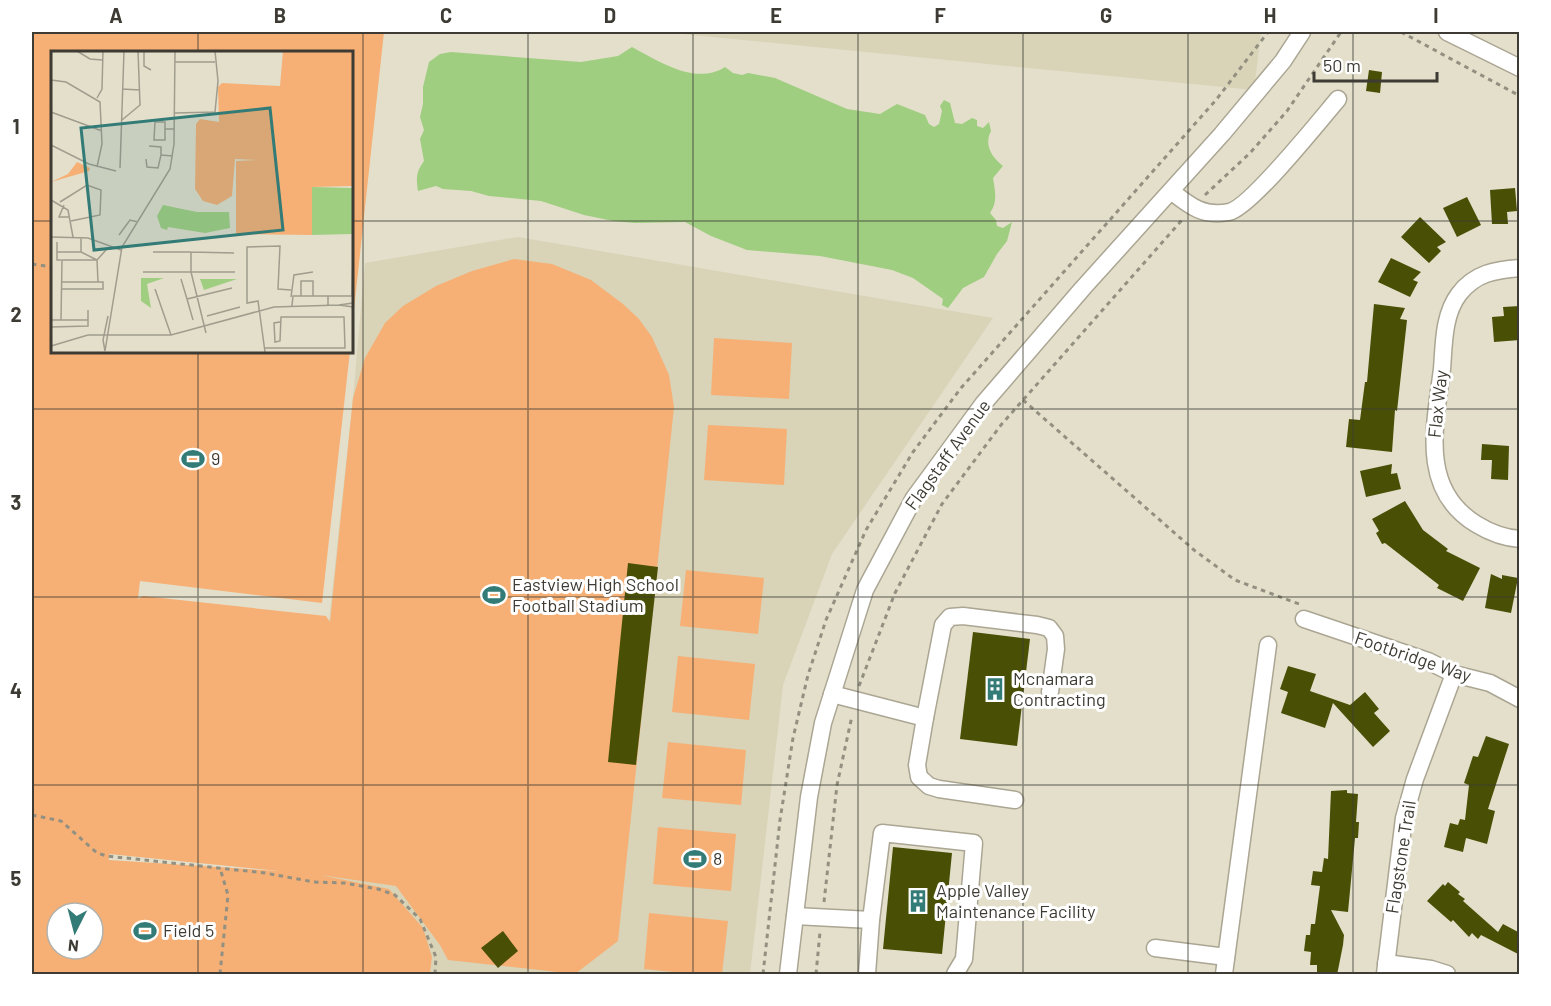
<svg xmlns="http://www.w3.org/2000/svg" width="1551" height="1006" viewBox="0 0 1551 1006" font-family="Barlow,sans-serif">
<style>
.built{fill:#d9d3b7}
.green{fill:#f6b075;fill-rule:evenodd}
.water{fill:#a0ce81}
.building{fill:#495005}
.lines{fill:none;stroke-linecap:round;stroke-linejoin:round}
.minor-casing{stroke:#aba693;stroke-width:19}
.path{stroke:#939081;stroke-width:3;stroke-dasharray:4.5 4.5;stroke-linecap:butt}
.minor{stroke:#fff;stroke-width:16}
.grid{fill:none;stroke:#3d3b33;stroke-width:1.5;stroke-opacity:0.55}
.labels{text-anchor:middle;stroke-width:6;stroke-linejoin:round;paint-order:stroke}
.street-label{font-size:18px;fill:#3d3b33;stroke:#fff}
.poi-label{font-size:18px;fill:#3d3b33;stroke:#fff;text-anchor:start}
.inset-road{fill:none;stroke:#a19d8e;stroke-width:1.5}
.view{fill:#337b76;fill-opacity:0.15;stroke:#337b76;stroke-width:3}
.inset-edge{fill:none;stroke:#3d3b33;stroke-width:3}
.neatline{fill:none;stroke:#3d3b33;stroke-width:2}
.grid-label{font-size:20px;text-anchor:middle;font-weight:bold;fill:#3d3b33}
</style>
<rect width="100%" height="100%" fill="#e3dfcb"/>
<g class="built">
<polygon points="662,32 1261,32 1254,90"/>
<polygon points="518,237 993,318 832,554 783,685 750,974 430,974 432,957 302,872 353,398 365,263"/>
</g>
<g class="green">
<path d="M32 32H384L351 337V52H52V351H350L322 603 140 581 138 599 143 596 326 616 330 622 353 398 365 358 385 323 403 306 436 286 472 271 514 259 552 264 591 280 623 304 639 319 652 337 669 375 674 407 618 941 575 974 448 960 440 945 396 886 320 875 389 889 423 928 432 957 430 974H32ZM109 854 279 871 109 860ZM57 913H93V949H57Z"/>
<polygon points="714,338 792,343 789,399 711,395"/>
<polygon points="708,425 787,429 784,485 704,480"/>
<polygon points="686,570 764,578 758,634 680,626"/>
<polygon points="678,656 755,664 749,720 672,712"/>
<polygon points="668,742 746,750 741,805 662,798"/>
<polygon points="658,827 736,834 731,891 653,884"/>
<polygon points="649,913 728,921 722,974 693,974 644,969"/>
</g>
<path class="water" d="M632 47C658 61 696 86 725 67L733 73 742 75 748 73 775 78 847 109 880 114 897 104 925 115 929 124 934 127 939 124 942 111 940 106 944 100 950 103 955 123 962 124 972 118 977 120V126L983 128 989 122 991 131C984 144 991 157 1003 166L993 178C995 191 998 202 990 213L996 220 997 226 1003 228 1012 222 1007 241 997 254 984 277 963 288 948 308 942 305 943 299 913 278 892 270 820 256 747 250 711 236 685 222 635 223 613 221 584 215 541 201 489 196 471 191 443 189 436 186 418 191C416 178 416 172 424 161L420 139 424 130 420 117 423 104V87L429 62 440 54 451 52 581 62 618 56Z"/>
<g class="building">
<polygon points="1369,70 1382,72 1380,93 1366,91"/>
<polygon points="1515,188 1517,211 1507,212 1508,224 1492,224 1490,190"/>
<polygon points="1467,197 1481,225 1457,237 1443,208"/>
<polygon points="1420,217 1446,242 1437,247 1441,251 1429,263 1401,237"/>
<polygon points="1391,258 1421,272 1413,280 1418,282 1410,297 1378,282"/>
<polygon points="1374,304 1405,308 1400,319 1407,320 1397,411 1395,410 1392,452 1346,447 1349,419 1360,420 1365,382 1367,382"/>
<polygon points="1520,306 1520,340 1494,342 1492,317 1504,316 1503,307"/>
<polygon points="1482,444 1509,446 1508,480 1491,479 1492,460 1481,460"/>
<polygon points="1392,464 1391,474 1397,473 1401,489 1366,497 1360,471"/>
<polygon points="1405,501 1423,530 1448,549 1446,551 1480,568 1463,601 1437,588 1439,585 1385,543 1382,544 1376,533 1379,531 1372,519"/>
<polygon points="628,563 658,567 636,765 608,762"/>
<polygon points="1491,574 1502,579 1502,575 1518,578 1511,613 1485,608"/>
<polygon points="973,632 1030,639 1017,746 960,739"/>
<polygon points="1288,666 1316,674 1310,691 1350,705 1365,692 1379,709 1374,713 1390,731 1373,747 1333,703 1325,728 1281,713 1288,692 1280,689"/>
<polygon points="1486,736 1509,744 1488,809 1495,811 1487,844 1466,838 1463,852 1444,847 1450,823 1458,825 1460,819 1465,820 1469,785 1464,783 1473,756 1478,757"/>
<polygon points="1347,790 1347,793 1358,794 1356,822 1359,822 1358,838 1355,838 1348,912 1331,910 1344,935 1343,945 1337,975 1317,973 1317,965 1310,965 1311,952 1304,951 1306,935 1310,935 1311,924 1315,924 1320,886 1311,885 1313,871 1322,872 1324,858 1328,859 1331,791"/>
<polygon points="893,847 952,853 942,954 883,949"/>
<polygon points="1448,882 1460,892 1458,894 1465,899 1463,901 1498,932 1503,924 1520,933 1520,955 1481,935 1478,939 1472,933 1469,937 1453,920 1451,922 1427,901 1443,884 1445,886"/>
<polygon points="503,931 518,951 498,968 481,948"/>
</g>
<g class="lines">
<g class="minor-casing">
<g id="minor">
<polyline points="1447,32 1520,68"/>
<path d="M1171 191C1190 206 1203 217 1229 212 1250 208 1321 119 1338 99"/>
<path d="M1520 268C1495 270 1475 273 1459 294 1443 315 1444 345 1442 369 1435 425 1419 489 1476 524 1489 532 1504 538 1520 539"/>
<polyline points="1304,619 1428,661 1454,674 1490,683 1520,699"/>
<polyline points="832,694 925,718 943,625 950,617 963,616 1037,625 1049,628 1055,636 1056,649 1050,692"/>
<polyline points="925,718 917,765 919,777 929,786 939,789 1015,800"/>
<polyline points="795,916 871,920"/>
<polyline points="1155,948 1226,957"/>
<polyline points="1386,963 1431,969 1447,974"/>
<polyline points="788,974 809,797 823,723 865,590 914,498 983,404 1083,288 1222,134 1283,61 1302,32"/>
<polyline points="867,974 871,920 882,833 974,843 964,959 955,974"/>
<polyline points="1224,974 1268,645"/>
<polyline points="1385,974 1404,818 1415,779 1454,674"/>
</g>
</g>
<g class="path">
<polyline points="1401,32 1520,96"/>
<polyline points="1205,195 1250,153 1287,111 1341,32"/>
<polyline points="32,264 52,267"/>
<polyline points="1023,400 1194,550 1235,580 1299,604"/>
<polyline points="859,686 895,593 942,504 1001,425 1182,220"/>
<polyline points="32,815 61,821 97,853 107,856 265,873 314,882 344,883 378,889 395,895 420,919 436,957 435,974"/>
<polyline points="824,902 837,785 852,716"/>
<polyline points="220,974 228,895 220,868"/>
<polyline points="763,974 780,820 793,738 808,675 826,620 866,530 913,452 961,388 1216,100 1268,32"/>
<polyline points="816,974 820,932"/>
</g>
<use href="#minor" class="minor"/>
</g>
<path class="grid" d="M198 32V52M363 32V974M528 32V974M693 32V974M858 32V974M1023 32V974M1188 32V974M1353 32V974M32 221H52M351 221H1520M198 351V974M32 409H1520M32 597H1520M32 785H1520"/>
<defs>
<g id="stadium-bare" transform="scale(1.8)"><path d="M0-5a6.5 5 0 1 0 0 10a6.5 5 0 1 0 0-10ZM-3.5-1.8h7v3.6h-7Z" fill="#337b76" stroke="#fff" stroke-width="2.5" paint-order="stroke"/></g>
<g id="building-bare" transform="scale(1.8)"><path d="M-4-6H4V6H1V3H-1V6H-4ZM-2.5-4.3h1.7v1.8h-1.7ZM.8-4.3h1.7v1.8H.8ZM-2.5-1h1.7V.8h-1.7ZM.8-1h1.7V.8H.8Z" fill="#337b76" stroke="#fff" stroke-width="2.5" paint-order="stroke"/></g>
</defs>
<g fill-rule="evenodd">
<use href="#stadium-bare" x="193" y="459"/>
<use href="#stadium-bare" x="494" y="595"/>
<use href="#building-bare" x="995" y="689"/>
<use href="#stadium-bare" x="695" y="859"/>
<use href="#building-bare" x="918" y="901"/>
<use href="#stadium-bare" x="145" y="931"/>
</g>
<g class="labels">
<g class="street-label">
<text transform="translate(1438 404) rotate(-84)" y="6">Flax Way</text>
<text transform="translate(948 455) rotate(-54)" y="6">Flagstaff Avenue</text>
<text transform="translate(1413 657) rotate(19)" y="6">Footbridge Way</text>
<text transform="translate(1401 857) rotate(-81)" y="6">Flagstone Trail</text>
</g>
<g class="poi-label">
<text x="211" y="465">9</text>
<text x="512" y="591">Eastview High School<tspan x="512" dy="21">Football Stadium</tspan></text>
<text x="1013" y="685">Mcnamara<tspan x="1013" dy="21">Contracting</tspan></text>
<text x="713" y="865">8</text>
<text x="936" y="897">Apple Valley<tspan x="936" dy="21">Maintenance Facility</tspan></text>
<text x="163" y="937">Field 5</text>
</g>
</g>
<g transform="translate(51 51)">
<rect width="302" height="302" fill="#e3dfcb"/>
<path d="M232 0H301V135L261 136V184L185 183V110L207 109 184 108 181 145 166 154 152 150 144 138 145 73 149 68 168 71 167 36 171 32 229 35ZM26 111 39 117 38 120 0 131 17 123Z" fill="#f6b075"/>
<path d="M261 136 301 137V183L261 184ZM112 154 146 161H178L179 177 154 182 117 176 116 179 110 177 106 165ZM90 227H113L96 233 100 257 90 250ZM149 228H186L153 239Z" fill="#a0ce81"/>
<path class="inset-road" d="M26 0 39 8 51 9M93 0V15L100 19M124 11H164M0 29 15 31 49 51 51 93 46 116M71 38 89 39M46 47 51 38 52 0M0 61 51 80M124 62 164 61 167 30 164 0M71 69 89 54 87 0M114 78V89H103L104 71H114V78H123M0 94 38 113 65 120M98 95 110 96V104M95 108 96 116 107 117 110 104 122 105M69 117 73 0M0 149 17 159 22 186M9 151 36 134 50 139 49 164 20 170M13 154 8 166H19M68 184 79 169 87 171M0 186 37 187 70 199M6 191V209H10M6 201H30M102 201H140M92 221H140V201L183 202M130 228 136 248 181 237M47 231 46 209 55 199M11 238H52V231H11M104 238 120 284M250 245V230H262V245M240 246 243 224 262 221M136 248 142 269M302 252 288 254 302 256M277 254V245H301L302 202M241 255 242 245H277M57 265 52 289 54 300 71 196 119 118 123 93 124 0M156 265 189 256M0 269H37V259M10 269 11 209H46L30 201V186M0 276 37 275V269M155 282 140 221H184M77 284H37H120L223 256 288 254M0 295 37 284M214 297H294L293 266H230L229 290 224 291 223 272 229 271M214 301 207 250 196 252V196L229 195 227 238 240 239"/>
<path class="view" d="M219 57 232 179 43 199 30 77Z"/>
<rect width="302" height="302" class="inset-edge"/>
</g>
<rect width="1551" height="1006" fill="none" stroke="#ffffff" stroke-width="66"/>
<g transform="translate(75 931) rotate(186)"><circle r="28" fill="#ffffff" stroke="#b1b1ad" stroke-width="1.5"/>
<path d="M0-4.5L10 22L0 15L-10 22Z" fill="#337b76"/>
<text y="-9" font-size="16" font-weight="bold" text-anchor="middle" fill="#3d3b33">N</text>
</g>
<path d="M1314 72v9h123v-9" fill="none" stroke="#3d3b33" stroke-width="3"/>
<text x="1323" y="72" font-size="18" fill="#3d3b33" stroke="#ffffff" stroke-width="4.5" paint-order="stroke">50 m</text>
<rect x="33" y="33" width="1485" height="940" class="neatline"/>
<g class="grid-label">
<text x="116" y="23">A</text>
<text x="280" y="23">B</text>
<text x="446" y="23">C</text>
<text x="610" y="23">D</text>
<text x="776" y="23">E</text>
<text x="940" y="23">F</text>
<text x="1106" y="23">G</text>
<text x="1270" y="23">H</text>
<text x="1436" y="23">I</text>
<text x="16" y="134">1</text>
<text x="16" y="322">2</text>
<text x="16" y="510">3</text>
<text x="16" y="698">4</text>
<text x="16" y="886">5</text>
</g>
</svg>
